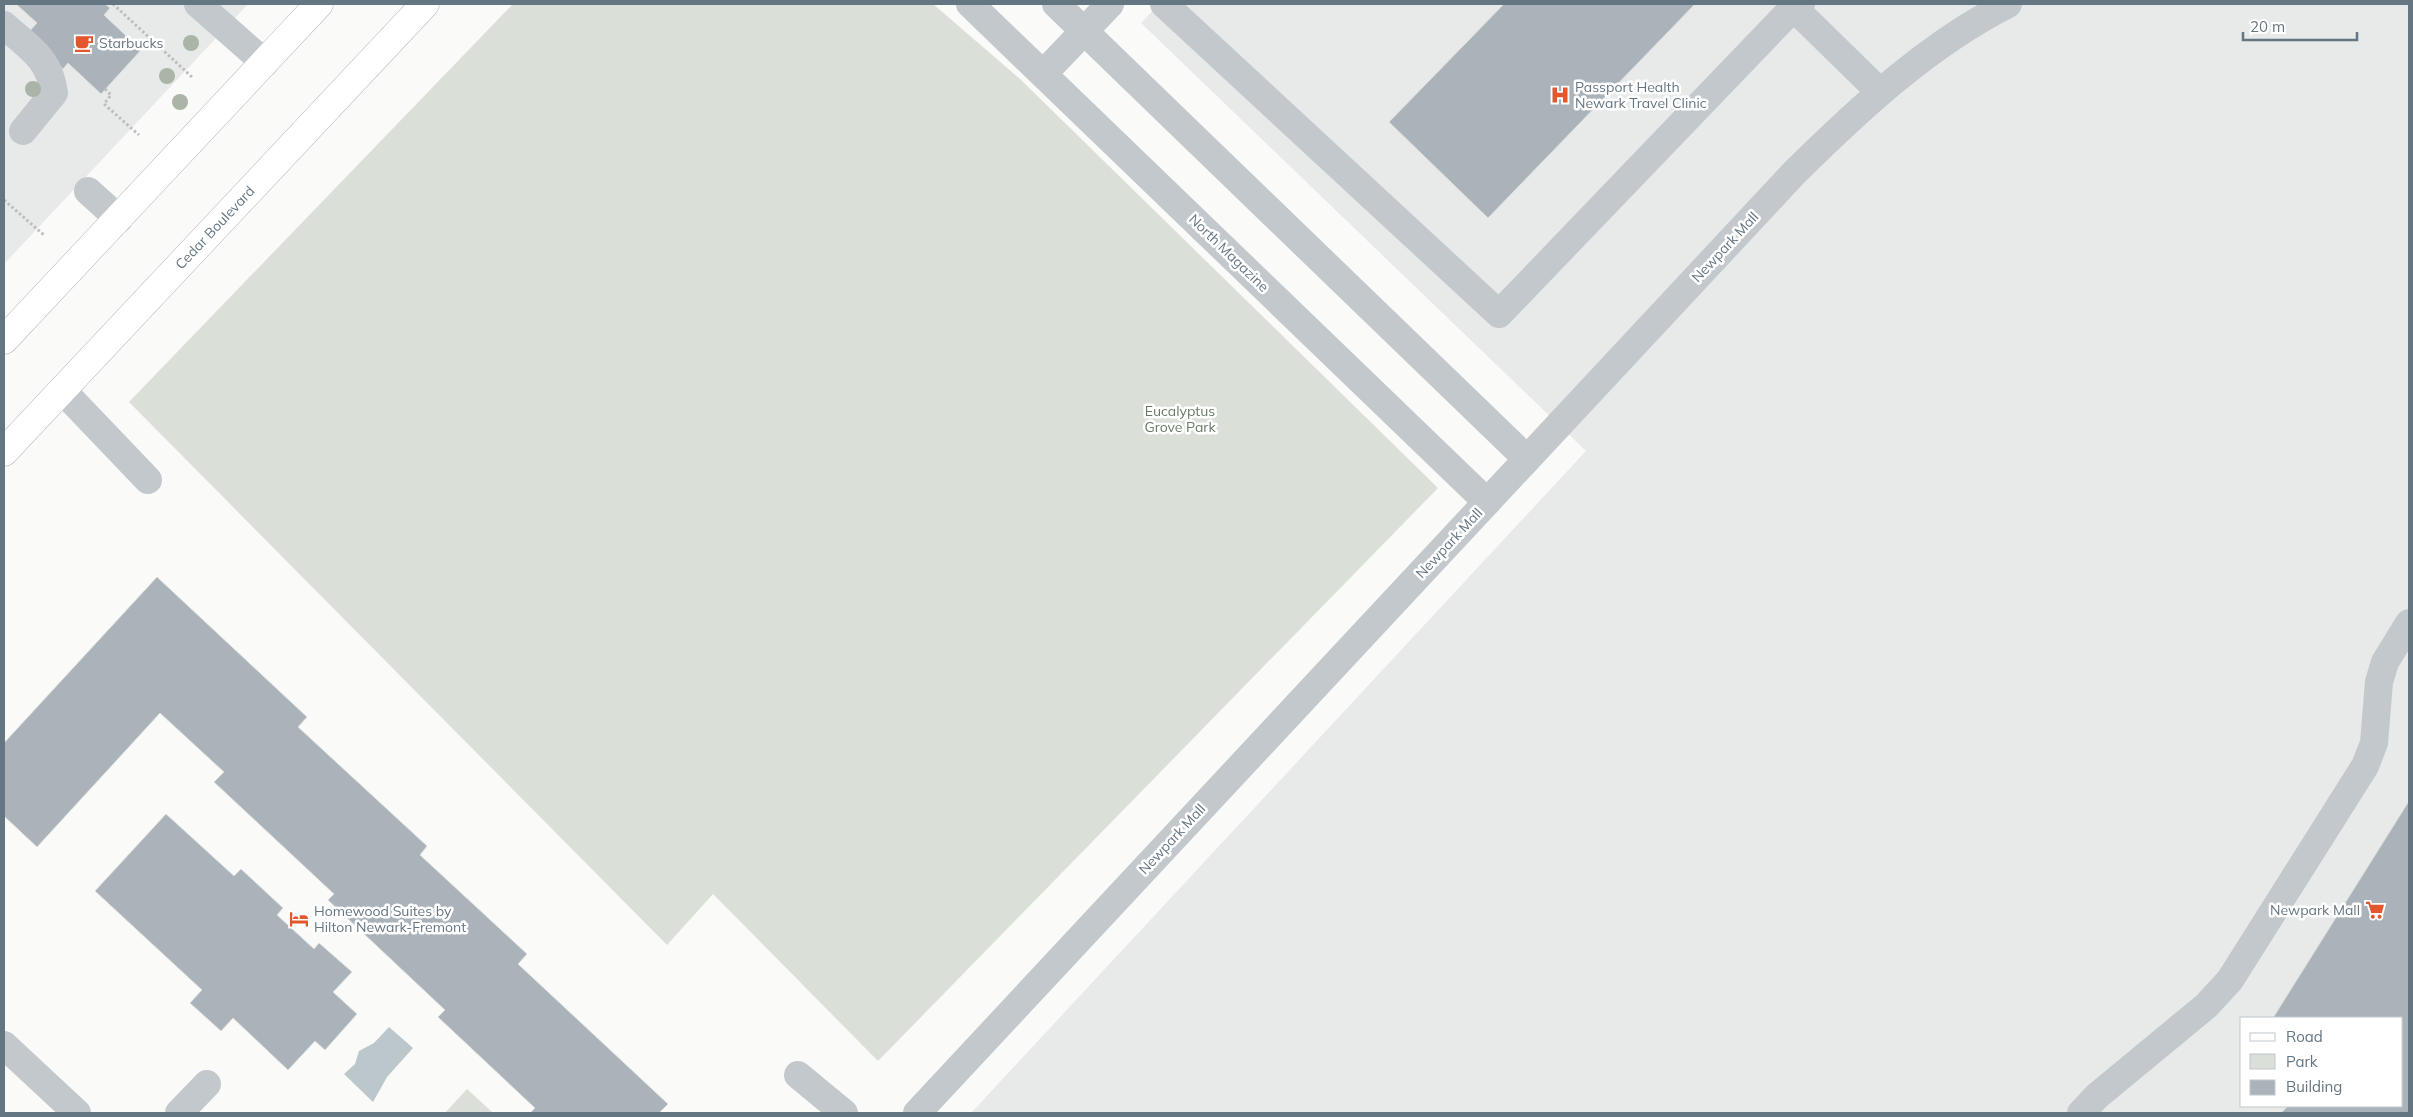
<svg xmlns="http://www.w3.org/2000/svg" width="2413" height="1117" viewBox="0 0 2413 1117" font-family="Mulish,sans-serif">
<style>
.built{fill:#e8e9e9;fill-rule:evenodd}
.green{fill:#dadfd7}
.water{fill:#bbc7cb}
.building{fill:#aab3b9;stroke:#dcdcda}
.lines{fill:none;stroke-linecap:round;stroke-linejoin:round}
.major-casing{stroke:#b5babe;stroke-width:29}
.path{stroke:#bbbfc2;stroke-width:3;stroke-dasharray:2.5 2.5;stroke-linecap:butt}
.minor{stroke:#c3c8cc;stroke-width:28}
.major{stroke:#fff;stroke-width:28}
.tree{fill:#aab4a7}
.labels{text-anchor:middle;stroke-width:5;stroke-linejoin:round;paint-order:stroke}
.poi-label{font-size:14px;fill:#657683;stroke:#fff;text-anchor:start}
.street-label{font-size:14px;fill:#657683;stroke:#fff}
.park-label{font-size:14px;fill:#687a64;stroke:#fff}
</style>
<rect width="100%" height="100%" fill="#fafaf8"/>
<g class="built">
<polygon points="4,4 248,4 4,264"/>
<path d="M1159 4H2409V1113H971L1586 451 1141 23ZM2242 1018H2402V1106H2242Z"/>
</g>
<g class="green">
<polygon points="513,4 933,4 1019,78 1438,488 878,1061 713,894 667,945 129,402"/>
<polygon points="467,1089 493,1113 445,1113"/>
</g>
<polygon class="water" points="389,1027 413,1048 387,1077 373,1102 344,1074 355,1064 359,1051 374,1043"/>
<g class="building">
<polygon points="16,4 105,4 110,8 104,15 141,50 101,94 68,63 63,69 26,35 37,23"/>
<polygon points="1504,4 1695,4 1488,218 1389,122"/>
<polygon points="157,577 307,717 298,727 427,846 420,855 527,954 518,964 668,1104 659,1113 530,1113 535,1108 438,1017 445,1010 328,900 334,894 214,782 224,772 160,713 37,847 4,816 4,743"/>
<polygon points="2409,801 2409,1113 2281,1113 2288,1106 2402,1106 2402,1018 2273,1018"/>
<polygon points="166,814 234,876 241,869 283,908 277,915 314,949 319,943 352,972 333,992 357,1014 325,1050 315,1041 288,1070 233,1018 221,1031 190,1003 202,990 95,891"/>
</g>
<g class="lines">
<g class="major-casing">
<g id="major">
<polyline points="4,340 319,4"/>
<path id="s1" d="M4 452 425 4"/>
</g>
</g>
<g class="path">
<polyline points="113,4 193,78"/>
<polyline points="105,89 111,95 104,104 139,135"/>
<polyline points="4,200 45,236"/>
</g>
<g class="minor">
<polyline points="198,4 265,63"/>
<polyline points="970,4 1487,502"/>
<polyline points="1056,4 1527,459"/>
<polyline points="1164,4 1499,314 1794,7 1801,4"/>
<polyline points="1790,4 1880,92"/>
<path d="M4 25C28 47 50 58 54 93L23 131"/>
<polyline points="1043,74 1110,4"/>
<polyline points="88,191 119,219"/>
<polyline points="62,390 148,480"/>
<polyline points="4,1045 77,1113"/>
<polyline points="798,1075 844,1113"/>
<polyline points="179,1113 207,1084"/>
<path d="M917 1113 1794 173C1859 109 1926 46 2008 4"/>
<polyline points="2081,1113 2097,1096 2206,1006 2230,980 2365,766 2374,743 2379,682 2385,662 2409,623"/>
</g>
<use href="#major" class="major"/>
</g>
<g class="tree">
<circle cx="191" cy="43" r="8"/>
<circle cx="167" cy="76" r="8"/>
<circle cx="33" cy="89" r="8"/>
<circle cx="180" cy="102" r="8"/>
</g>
<defs>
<g id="cafe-bare" transform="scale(1.5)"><path d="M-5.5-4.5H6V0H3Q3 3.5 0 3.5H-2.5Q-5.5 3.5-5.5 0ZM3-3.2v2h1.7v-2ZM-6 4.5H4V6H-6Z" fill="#e4572e" stroke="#fff" stroke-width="2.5" paint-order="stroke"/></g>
<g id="hospital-bare" transform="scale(1.5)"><path d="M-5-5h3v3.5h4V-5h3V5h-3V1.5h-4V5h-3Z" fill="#e4572e" stroke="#fff" stroke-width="2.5" paint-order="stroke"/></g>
<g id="supermarket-bare" transform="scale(1.5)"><path d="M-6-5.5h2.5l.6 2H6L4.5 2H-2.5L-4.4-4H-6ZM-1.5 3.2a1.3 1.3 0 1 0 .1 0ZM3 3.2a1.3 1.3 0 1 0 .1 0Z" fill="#e4572e" stroke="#fff" stroke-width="2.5" paint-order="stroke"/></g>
<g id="hotel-bare" transform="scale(1.5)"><path d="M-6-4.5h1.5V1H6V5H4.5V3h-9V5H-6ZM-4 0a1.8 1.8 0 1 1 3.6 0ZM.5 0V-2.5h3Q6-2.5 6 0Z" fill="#e4572e" stroke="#fff" stroke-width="2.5" paint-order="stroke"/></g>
</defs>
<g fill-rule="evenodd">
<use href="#cafe-bare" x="84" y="43"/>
<use href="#hospital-bare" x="1560" y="95"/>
<use href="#supermarket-bare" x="2375" y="910"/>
<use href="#hotel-bare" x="299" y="919"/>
</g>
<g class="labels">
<g class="poi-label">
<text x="99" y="48">Starbucks</text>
<text x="1575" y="92">Passport Health<tspan x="1575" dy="16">Newark Travel Clinic</tspan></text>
<text x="2360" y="915" text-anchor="end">Newpark Mall</text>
<text x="314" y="916">Homewood Suites by<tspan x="314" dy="16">Hilton Newark-Fremont</tspan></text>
</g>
<g class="street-label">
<text dy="5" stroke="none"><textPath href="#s1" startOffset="308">Cedar Boulevard</textPath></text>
<text transform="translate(1725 247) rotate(-47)" y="5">Newpark Mall</text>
<text transform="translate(1229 253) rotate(44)" y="5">North Magazine</text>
<text transform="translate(1449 543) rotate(-47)" y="5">Newpark Mall</text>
<text transform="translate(1172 839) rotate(-47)" y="5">Newpark Mall</text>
</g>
<g class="park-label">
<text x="1180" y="416">Eucalyptus<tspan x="1180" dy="16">Grove Park</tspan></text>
</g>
</g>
<rect width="2413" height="1117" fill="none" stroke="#657683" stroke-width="10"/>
<rect x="2240" y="1017" width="162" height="90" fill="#ffffff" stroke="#c1c8cd"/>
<rect x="2250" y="1033" width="25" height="8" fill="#ffffff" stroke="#c1c8cd"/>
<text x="2286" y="1042" font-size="15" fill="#657683">Road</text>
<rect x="2250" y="1054" width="25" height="15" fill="#dadfd7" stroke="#c1c8cd"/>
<text x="2286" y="1067" font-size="15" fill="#657683">Park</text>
<rect x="2250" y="1080" width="25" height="15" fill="#aab3b9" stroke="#c1c8cd"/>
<text x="2286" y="1092" font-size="15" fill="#657683">Building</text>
<path d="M2243 32v8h114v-8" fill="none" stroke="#657683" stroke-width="2.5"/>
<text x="2250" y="32" font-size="15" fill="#657683" stroke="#ffffff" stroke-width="4" paint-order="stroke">20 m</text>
</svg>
